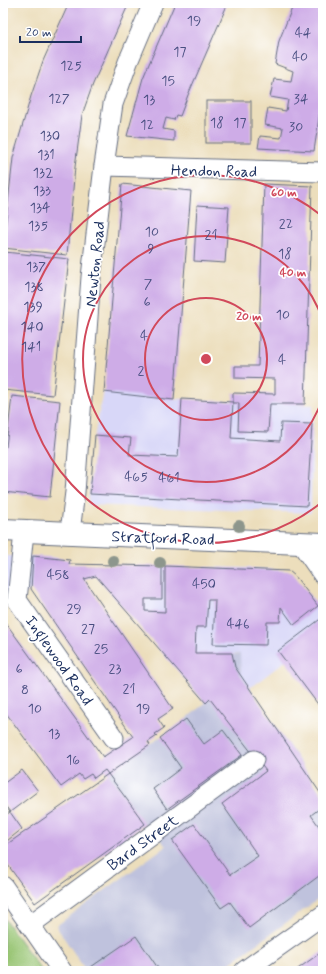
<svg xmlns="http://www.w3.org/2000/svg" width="326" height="974" viewBox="0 0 326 974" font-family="Mynerve,sans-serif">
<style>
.built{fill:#d8d7f8}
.industrial{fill:#bfc2dd}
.green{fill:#98c573;stroke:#5a7a68}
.building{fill:#ceace7}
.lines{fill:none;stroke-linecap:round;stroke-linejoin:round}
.street-casing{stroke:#646c7f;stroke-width:21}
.highway-casing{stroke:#646c7f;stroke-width:24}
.street{stroke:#fff;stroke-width:19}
.highway{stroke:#fff;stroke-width:22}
.tree{fill:#8d968c}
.ring{fill:none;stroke:#d1495b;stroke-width:2}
.labels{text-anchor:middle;stroke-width:3.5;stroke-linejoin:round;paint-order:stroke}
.number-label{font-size:14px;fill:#484e80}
.street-label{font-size:16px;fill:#1b2f5e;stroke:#fff}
.centre{fill:#d1495b;stroke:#fff;stroke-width:2}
.ring-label{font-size:12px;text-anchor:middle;font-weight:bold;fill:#d1495b;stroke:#fff;stroke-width:3.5;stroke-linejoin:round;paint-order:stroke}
</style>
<rect width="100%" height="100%" fill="#fff"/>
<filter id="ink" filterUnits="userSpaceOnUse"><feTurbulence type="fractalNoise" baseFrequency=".025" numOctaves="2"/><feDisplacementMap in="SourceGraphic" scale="8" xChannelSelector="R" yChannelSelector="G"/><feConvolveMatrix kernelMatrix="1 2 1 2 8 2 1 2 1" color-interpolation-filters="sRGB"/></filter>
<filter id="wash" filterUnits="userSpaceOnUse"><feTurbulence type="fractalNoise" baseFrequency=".012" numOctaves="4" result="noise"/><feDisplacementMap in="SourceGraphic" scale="16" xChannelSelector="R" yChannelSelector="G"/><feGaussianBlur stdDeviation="0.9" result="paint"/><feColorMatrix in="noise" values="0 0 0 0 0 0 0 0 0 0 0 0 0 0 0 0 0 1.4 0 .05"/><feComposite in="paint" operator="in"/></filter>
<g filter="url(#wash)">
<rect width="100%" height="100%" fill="#ecdebc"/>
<g class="built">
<polygon points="103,391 182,399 313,405 311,513 88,505 95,433"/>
<polygon points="3,556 33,556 51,557 70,560 69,564 87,565 253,568 289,571 295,576 323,612 323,632 250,688 241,675 239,654 213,657 182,676 96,576 84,579 44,607 31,589 3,608"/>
</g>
<polygon class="industrial" points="240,654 241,675 323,796 323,896 219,971 86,971 56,926 166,846 145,824 108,774 186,719 205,703 182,676 213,657"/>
<polygon class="green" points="3,917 42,971 3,971"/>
<g id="blocks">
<g class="building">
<polygon points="69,3 129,3 93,84 82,115 75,167 67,255 3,248 13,158 31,96 43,61"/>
<polygon points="175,3 228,3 188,95 180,116 176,115 174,120 166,118 163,129 174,131 174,141 127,136 143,78"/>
<polygon points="294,3 323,3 323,91 314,151 258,148 260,136 281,138 283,128 265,125 268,108 286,111 288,100 270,97 274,79 291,81 293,71 275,64 279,41"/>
<rect x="206" y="101" width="45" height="42"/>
<polygon points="122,184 191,191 174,400 104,392"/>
<polygon points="264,184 312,186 305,404 270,404 268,432 238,431 239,403 233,403 233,393 275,394 275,379 235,378 235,366 258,366"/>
<polygon points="197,205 229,207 225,263 194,261"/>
<polygon points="5,252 69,259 53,395 3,390 3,274"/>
<polygon points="12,396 60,401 50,497 3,492 3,446 6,447"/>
<polygon points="182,399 233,402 231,438 280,441 281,423 312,424 307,506 90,494 95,435 131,438 129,455 178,457"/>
<polygon points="33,556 70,560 69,564 162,566 162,599 145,599 145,611 165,612 165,566 289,571 295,576 318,606 294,625 281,607 280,622 267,622 266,645 213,644 215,600 208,600 206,627 196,627 195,653 232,653 235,667 323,797 323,806 311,815 323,832 323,873 249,928 230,902 221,908 172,840 194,824 230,875 258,856 222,804 266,771 210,699 206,703 96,576 84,579 173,709 158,719 164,728 155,734 157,736 148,742 150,745 108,774 105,770 94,778 91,774 83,779 79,774 61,787 3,709 3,619 103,757 133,737 31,589"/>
<polygon points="323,617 323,711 278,651"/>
<polygon points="186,719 204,744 223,730 242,755 167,809 153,789 181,768 160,738"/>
<polygon points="22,770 38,791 10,812 3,803 3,784"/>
<polygon points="108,774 145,824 35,903 3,858 3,847"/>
<polygon points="10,812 22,829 3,844 3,817"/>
<polygon points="136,936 160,971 89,971 88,969"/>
<polygon points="323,951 323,971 295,971 306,963"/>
</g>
</g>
</g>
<g filter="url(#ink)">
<use href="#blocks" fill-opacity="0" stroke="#646c7f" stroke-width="1"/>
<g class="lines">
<g class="street-casing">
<g id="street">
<polyline points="104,166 323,172"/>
<polyline points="24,532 17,600 114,738"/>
<polyline points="70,532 75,492 91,277 104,166 113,104 128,62 153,3"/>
<polyline points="300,542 323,575"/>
<polyline points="3,886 62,971"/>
<polyline points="30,925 254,760"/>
<polyline points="244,971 323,915"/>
</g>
</g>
<g class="highway-casing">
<polyline id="highway" points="3,530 323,544"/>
</g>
<use href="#street" class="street"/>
<use href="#highway" class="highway"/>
</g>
<g class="tree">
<circle cx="239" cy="526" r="6"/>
<circle cx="113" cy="561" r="6"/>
<circle cx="160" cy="563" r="6"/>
</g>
</g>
<g class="ring">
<circle cx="206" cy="359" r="61"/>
<path d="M323 397A123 123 0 1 1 323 321"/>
<path d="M322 502A184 184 0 1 1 322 216"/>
</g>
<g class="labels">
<g class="number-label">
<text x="194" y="25">19</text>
<text x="303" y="37">44</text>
<text x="180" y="56">17</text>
<text x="300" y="61">40</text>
<text x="71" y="70">125</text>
<text x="168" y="85">15</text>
<text x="59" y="103">127</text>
<text x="301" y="103">34</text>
<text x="149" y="104">13</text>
<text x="217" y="127">18</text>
<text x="240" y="127">17</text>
<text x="147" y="129">12</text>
<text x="296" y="131">30</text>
<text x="50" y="140">130</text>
<text x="46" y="159">131</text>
<text x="43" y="177">132</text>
<text x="42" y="195">133</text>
<text x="40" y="212">134</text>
<text x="286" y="228">22</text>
<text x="38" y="230">135</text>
<text x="152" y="236">10</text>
<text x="211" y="239">21</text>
<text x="151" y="253">9</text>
<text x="285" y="258">18</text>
<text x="36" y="271">137</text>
<text x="148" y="288">7</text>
<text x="34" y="291">138</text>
<text x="147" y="306">6</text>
<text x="33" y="311">139</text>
<text x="283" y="319">10</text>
<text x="32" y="331">140</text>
<text x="144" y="340">4</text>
<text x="31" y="351">141</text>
<text x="282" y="364">4</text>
<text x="141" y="375">2</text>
<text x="136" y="481">465</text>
<text x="169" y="482">461</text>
<text x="58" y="579">458</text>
<text x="204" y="588">450</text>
<text x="74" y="613">29</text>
<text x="238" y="628">446</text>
<text x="88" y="633">27</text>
<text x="101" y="653">25</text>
<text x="19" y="673">6</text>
<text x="115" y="673">23</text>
<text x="129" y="693">21</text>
<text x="25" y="694">8</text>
<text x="35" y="713">10</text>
<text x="143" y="713">19</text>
<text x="54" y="738">13</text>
<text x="73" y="764">16</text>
</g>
<g class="street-label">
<text transform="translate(214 170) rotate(1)" y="6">Hendon Road</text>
<text transform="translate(94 264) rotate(-84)" y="6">Newton Road</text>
<text transform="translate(163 537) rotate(2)" y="6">Stratford Road</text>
<text transform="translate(60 660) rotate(55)" y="6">Inglewood Road</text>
<text transform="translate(142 842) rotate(-36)" y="6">Bard Street</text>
</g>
</g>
<circle cx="206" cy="359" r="6" class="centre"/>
<g class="ring-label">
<text x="284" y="196">60 m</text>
<text x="293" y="276">40 m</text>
<text x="249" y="320">20 m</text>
</g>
<rect width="326" height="974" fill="none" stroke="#fff" stroke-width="16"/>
<path d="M20 36v6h61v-6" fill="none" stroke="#1b2f5e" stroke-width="2"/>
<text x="26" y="36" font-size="12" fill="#1b2f5e" stroke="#ffffff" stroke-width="3" paint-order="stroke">20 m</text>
</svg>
